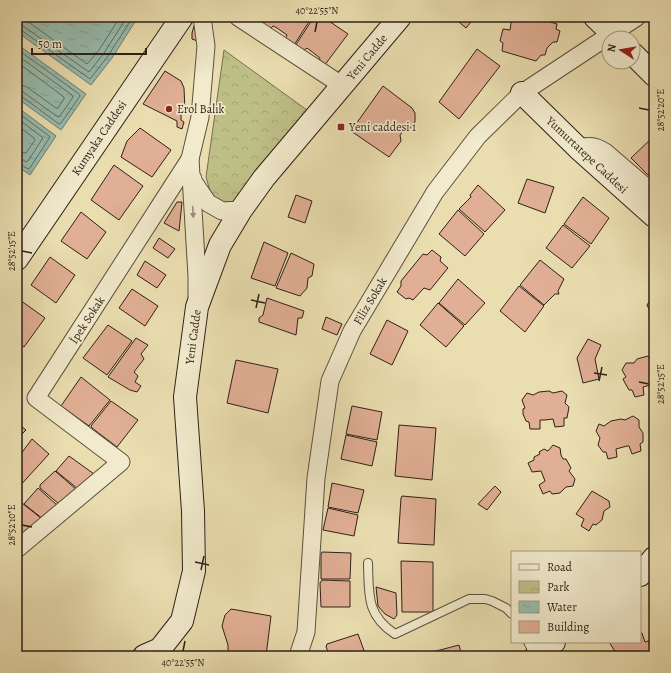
<svg xmlns="http://www.w3.org/2000/svg" width="671" height="673" viewBox="0 0 671 673" font-family="Alegreya,serif">
<style>
.park{fill:url(#park-crowns);stroke:#766f4f}
.water{fill:url(#water-ripples);stroke:#6e7d72}
.lines{fill:none;stroke-linecap:round;stroke-linejoin:round}
.shore{stroke:#636e63;stroke-width:1}
.building{fill:#e1af95;stroke:#2e1f18}
.lane-casing{stroke:#5d4f3e;stroke-width:10}
.street-casing{stroke:#5d4f3e;stroke-width:19}
.secondary-casing{stroke:#2e1f18;stroke-width:24}
.lane{stroke:#f1eacc;stroke-width:8}
.street{stroke:#f1eacc;stroke-width:17}
.secondary{stroke:#f1eacc;stroke-width:22}
.oneway{fill:#998f7b}
.ticks{fill:none;stroke:#2e1f18;stroke-width:1.5}
.poi-dot{fill:#8f2418;stroke:#f1eacc;stroke-width:1.5}
.labels{text-anchor:middle;stroke-width:3.5;stroke-linejoin:round;paint-order:stroke}
.street-label{font-size:12px;fill:#2e1f18;stroke:#f1eacc}
.poi-label{font-size:12px;fill:#2e1f18;stroke:#f1eacc;text-anchor:start}
.neatline{fill:none;stroke:#2e1f18;stroke-width:1.5}
.ticks-label{font-size:10px;text-anchor:middle;fill:#2e1f18}
</style>
<defs>
<pattern id="park-crowns" width="20" height="18" patternUnits="userSpaceOnUse"><rect width="20" height="18" fill="#bebf86"/><path d="M2 6a3 3 0 1 1 6 0M12 15a3 3 0 1 1 6 0" fill="none" stroke="#a4a473"/></pattern>
<pattern id="water-ripples" width="26" height="14" patternUnits="userSpaceOnUse"><rect width="26" height="14" fill="#98bcae"/><path d="M2 4q2-2 4 0t4 0M15 11q2-2 4 0t4 0" fill="none" stroke="#83a195"/></pattern>
</defs>
<rect width="100%" height="100%" fill="#eadeb0"/>
<filter id="stains"><feTurbulence type="fractalNoise" baseFrequency=".005" numOctaves="4"/><feColorMatrix values="0 0 0 0 .2 0 0 0 0 .09 0 0 0 0 .02 0 0 0 .5 -.17"/></filter>
<radialGradient id="worn" r=".72"><stop offset=".6" stop-color="#630" stop-opacity="0"/><stop offset="1" stop-color="#630" stop-opacity=".3"/></radialGradient>
<polygon class="park" points="224,50 311,113 236,204 221,203 211,194 206,177"/>
<g class="water">
<polygon points="17,17 138,17 112,58 91,85 17,32"/>
<polygon points="17,44 86,94 61,130 17,98"/>
<polygon points="17,107 56,136 30,175 17,166"/>
</g>
<g class="lines">
<g class="shore">
<polyline points="17,18 22,19 27,21 87,64 99,50 120,17"/>
<polyline points="17,24 23,26 89,72 104,53 127,17"/>
<polyline points="17,29 21,30 90,79 108,56 133,17"/>
<polyline points="17,49 79,94 80,96 61,123 59,124 21,96 17,95"/>
<polyline points="17,55 72,95 73,97 60,116 58,117 23,92 17,90"/>
<polyline points="17,62 64,97 64,99 58,108 56,108 27,87 22,85 17,84"/>
<polyline points="17,112 49,136 50,137 30,168 28,169 20,164 17,163"/>
<polyline points="17,118 42,137 43,138 28,161 26,162 22,159 17,158"/>
<polyline points="17,125 34,138 35,140 26,153 17,152"/>
</g>
</g>
<g class="building">
<polygon points="266,17 312,17 294,45 285,39 287,35 277,28 273,26 270,29 262,24"/>
<polygon points="314,17 323,17 348,34 324,66 319,62 320,58 311,51 307,48 303,51 295,46"/>
<polygon points="453,17 475,17 466,28"/>
<polygon points="512,17 550,17 550,22 557,24 556,29 560,31 557,42 553,42 547,48 545,55 541,55 536,61 502,51 503,43 500,41 503,29 510,30"/>
<polygon points="194,26 203,30 200,42 192,39 192,33"/>
<polygon points="477,49 500,66 459,119 439,102"/>
<polygon points="165,71 181,81 184,88 185,112 181,114 181,120 184,122 182,129 177,127 177,121 143,104"/>
<polygon points="383,86 412,108 415,113 415,122 407,132 403,131 400,135 401,141 389,157 351,131"/>
<polygon points="140,128 171,150 152,177 121,157 127,141"/>
<polygon points="654,136 654,181 631,158"/>
<polygon points="114,165 143,186 119,220 91,200"/>
<polygon points="527,179 554,187 545,213 518,203"/>
<polygon points="478,185 505,210 485,232 459,209 471,197 470,195"/>
<polygon points="296,195 312,201 305,223 288,217"/>
<polygon points="583,197 609,218 591,244 564,224"/>
<polygon points="177,202 182,202 179,231 164,223"/>
<polygon points="458,210 484,234 465,256 439,234"/>
<polygon points="81,212 106,232 87,259 61,241"/>
<polygon points="563,225 590,246 572,268 546,248"/>
<polygon points="159,238 175,249 168,258 153,248"/>
<polygon points="264,242 288,253 275,286 251,278"/>
<polygon points="432,250 441,257 440,261 448,268 430,290 424,288 413,300 409,298 406,299 397,292 401,286 401,281 423,254 427,255"/>
<polygon points="291,253 314,264 312,276 308,278 307,288 300,296 276,288"/>
<polygon points="50,257 75,275 56,303 31,285"/>
<polygon points="540,260 564,279 558,291 559,294 555,294 544,305 520,285"/>
<polygon points="145,261 166,275 157,288 137,275"/>
<polygon points="458,279 485,303 465,325 439,303"/>
<polygon points="519,286 544,306 525,332 500,311"/>
<polygon points="132,289 158,306 145,326 119,308"/>
<polygon points="267,298 304,311 302,318 298,318 296,335 259,322 259,318 263,315"/>
<polygon points="651,299 654,300 654,326 650,319 649,314 651,313 647,305"/>
<polygon points="20,300 45,318 24,347 17,342 17,304"/>
<polygon points="438,303 464,326 446,347 420,325"/>
<polygon points="326,317 342,324 337,335 322,329"/>
<polygon points="387,320 408,331 392,365 370,354"/>
<polygon points="108,325 132,341 107,375 83,358"/>
<polygon points="136,338 148,345 141,354 144,359 134,372 138,376 135,382 141,386 137,392 130,390 108,377"/>
<polygon points="588,339 601,345 595,359 599,379 583,383 577,358"/>
<polygon points="648,356 650,359 654,357 654,385 654,384 643,387 644,395 635,397 632,390 629,390 625,383 623,379 626,377 622,370 626,363 634,363 637,359"/>
<polygon points="236,360 278,369 268,413 227,403"/>
<polygon points="81,377 110,400 89,426 61,406"/>
<polygon points="549,391 553,393 562,391 567,395 565,403 569,407 567,418 564,418 564,426 555,427 553,419 545,420 540,420 540,429 530,429 529,422 526,421 523,414 523,409 525,408 522,400 527,393 533,395 539,392"/>
<polygon points="111,401 138,420 117,447 92,428 91,426"/>
<polygon points="352,406 382,412 377,440 346,434"/>
<polygon points="633,416 639,420 639,427 643,433 643,442 640,444 641,451 632,454 629,446 627,446 616,449 617,457 608,459 606,452 603,452 598,445 600,438 596,431 599,424 604,426 611,421 621,419 625,420"/>
<polygon points="17,423 26,430 17,439"/>
<polygon points="399,425 436,428 432,480 395,476"/>
<polygon points="346,435 377,442 372,466 341,459"/>
<polygon points="32,439 49,454 17,489 17,459"/>
<polygon points="553,445 560,448 561,455 563,459 566,459 571,468 569,471 575,479 573,486 566,487 560,493 552,494 550,491 543,494 539,485 545,481 541,471 532,472 528,463 534,460 534,457 540,454 539,452 544,449 548,451"/>
<polygon points="69,456 94,474 78,489 56,471"/>
<polygon points="55,471 77,490 59,504 40,488 40,485"/>
<polygon points="332,483 364,490 358,513 328,507"/>
<polygon points="495,486 501,492 487,510 478,504"/>
<polygon points="38,488 58,506 43,519 24,504"/>
<polygon points="592,491 609,501 610,507 604,511 602,520 596,525 593,524 589,531 581,526 584,519 576,514"/>
<polygon points="402,496 436,499 434,545 398,543 401,498"/>
<polygon points="22,503 42,519 17,541 17,509"/>
<polygon points="328,508 358,515 354,536 323,530"/>
<polygon points="322,552 351,553 350,579 321,579 321,554"/>
<polygon points="401,561 433,562 433,612 402,612"/>
<polygon points="322,580 350,581 350,607 321,607 320,583"/>
<polygon points="376,587 396,593 397,615 394,619 385,614 378,606"/>
<polygon points="231,609 271,616 266,656 242,655 239,656 228,656 228,645 222,626 225,615"/>
<polygon points="640,632 642,633 645,642 648,641 651,646 650,649 654,656 618,656 609,642 640,642"/>
<polygon points="358,634 366,656 330,656 326,647 327,644"/>
<polygon points="459,645 462,656 417,656"/>
</g>
<g class="lines">
<g class="lane-casing">
<g id="lane">
<path d="M368 563C369 594 366 615 395 634L469 599H485L492 601 506 608 512 614"/>
<polyline points="528,642 535,655"/>
</g>
</g>
<g class="street-casing">
<g id="street">
<polyline points="238,17 343,86"/>
<path d="M578 148C590 146 594 145 605 152L654 194"/>
<polyline points="190,159 197,276 197,298"/>
<polyline points="193,179 193,181 208,203 222,211 241,210"/>
<polyline points="17,549 121,462 36,398 190,159 200,117 206,46 202,17"/>
<polyline points="298,656 306,632 316,478 330,381 352,331 435,192 478,136 522,93 637,17"/>
</g>
</g>
<g class="secondary-casing">
<g id="secondary">
<polyline points="595,17 617,38"/>
<polyline points="633,54 654,75"/>
<polyline points="522,93 578,148 654,216"/>
<polyline points="17,259 182,17"/>
<polyline points="640,575 654,558"/>
<polyline points="144,656 160,649 182,621 194,571 193,511 185,397 197,307 220,245 241,210 264,178 400,17"/>
<polyline points="536,656 546,647 554,642"/>
</g>
</g>
<use href="#lane" class="lane"/>
<use href="#street" class="street"/>
<use href="#secondary" class="secondary"/>
</g>
<defs><path id="oneway-solid" d="M-6-.8H1V-3.2L6.5 0L1 3.2V.8H-6Z"/></defs>
<use class="oneway" href="#oneway-solid" transform="translate(193 212) rotate(87)"/>
<path class="ticks" d="M315 32 317 22M639 108 649 110M22 251 32 253M251 300 265 303M256 308 259 294M594 373 607 375M599 381 602 367M639 382 649 384M22 525 32 527M195 562 209 565M201 570 204 556M183 651 185 641"/>
<g class="poi-dot">
<circle cx="169" cy="109" r="4"/>
<rect x="337" y="123" width="8" height="8" rx="2"/>
</g>
<g class="labels">
<g class="street-label">
<text transform="translate(367 57) rotate(-50)" y="4">Yeni Cadde</text>
<text transform="translate(99 138) rotate(-56)" y="4">Kumyaka Caddesi</text>
<text transform="translate(587 155) rotate(43)" y="4">Yumurtatepe Caddesi</text>
<text transform="translate(370 301) rotate(-59)" y="4">Filiz Sokak</text>
<text transform="translate(87 320) rotate(-57)" y="4">İpek Sokak</text>
<text transform="translate(193 337) rotate(-82)" y="4">Yeni Cadde</text>
</g>
<g class="poi-label">
<text x="177" y="113">Erol Balık</text>
<text x="349" y="131">Yeni caddesi 1</text>
</g>
</g>
<rect width="671" height="673" fill="none" stroke="#eadeb0" stroke-width="44"/>
<rect x="511" y="551" width="130" height="92" fill="#f1eacc" stroke="#a39984"/>
<rect x="519" y="564" width="20" height="6" fill="#f1eacc" stroke="#a39984"/>
<text x="547" y="571" font-size="12" fill="#2e1f18">Road</text>
<rect x="519" y="581" width="20" height="12" fill="url(#park-crowns)" stroke="#a39984"/>
<text x="547" y="591" font-size="12" fill="#2e1f18">Park</text>
<rect x="519" y="601" width="20" height="12" fill="url(#water-ripples)" stroke="#a39984"/>
<text x="547" y="611" font-size="12" fill="#2e1f18">Water</text>
<rect x="519" y="621" width="20" height="12" fill="#e1af95" stroke="#a39984"/>
<text x="547" y="631" font-size="12" fill="#2e1f18">Building</text>
<g transform="translate(621 50) rotate(282)"><circle r="19" fill="#f1eacc" stroke="#a39984"/>
<path d="M0-3L7 15L0 10L-7 15Z" fill="#8f2418"/>
<text y="-6" font-size="11" font-weight="bold" text-anchor="middle" fill="#2e1f18">N</text>
</g>
<path d="M32 48v6h114v-6" fill="none" stroke="#2e1f18" stroke-width="2"/>
<text x="38" y="48" font-size="12" fill="#2e1f18" stroke="#f1eacc" stroke-width="3" paint-order="stroke">50 m</text>
<rect x="22" y="22" width="627" height="629" class="neatline"/>
<g class="ticks-label">
<text x="317" y="14">40°22'55"N</text>
<text transform="translate(660 110) rotate(-90)" y="4">28°52'20"E</text>
<text transform="translate(11 251) rotate(-90)" y="4">28°52'15"E</text>
<text transform="translate(660 384) rotate(-90)" y="4">28°52'15"E</text>
<text transform="translate(11 525) rotate(-90)" y="4">28°52'10"E</text>
<text x="183" y="666">40°22'55"N</text>
</g>
<rect width="100%" height="100%" filter="url(#stains)"/>
<rect width="100%" height="100%" fill="url(#worn)"/>
</svg>
